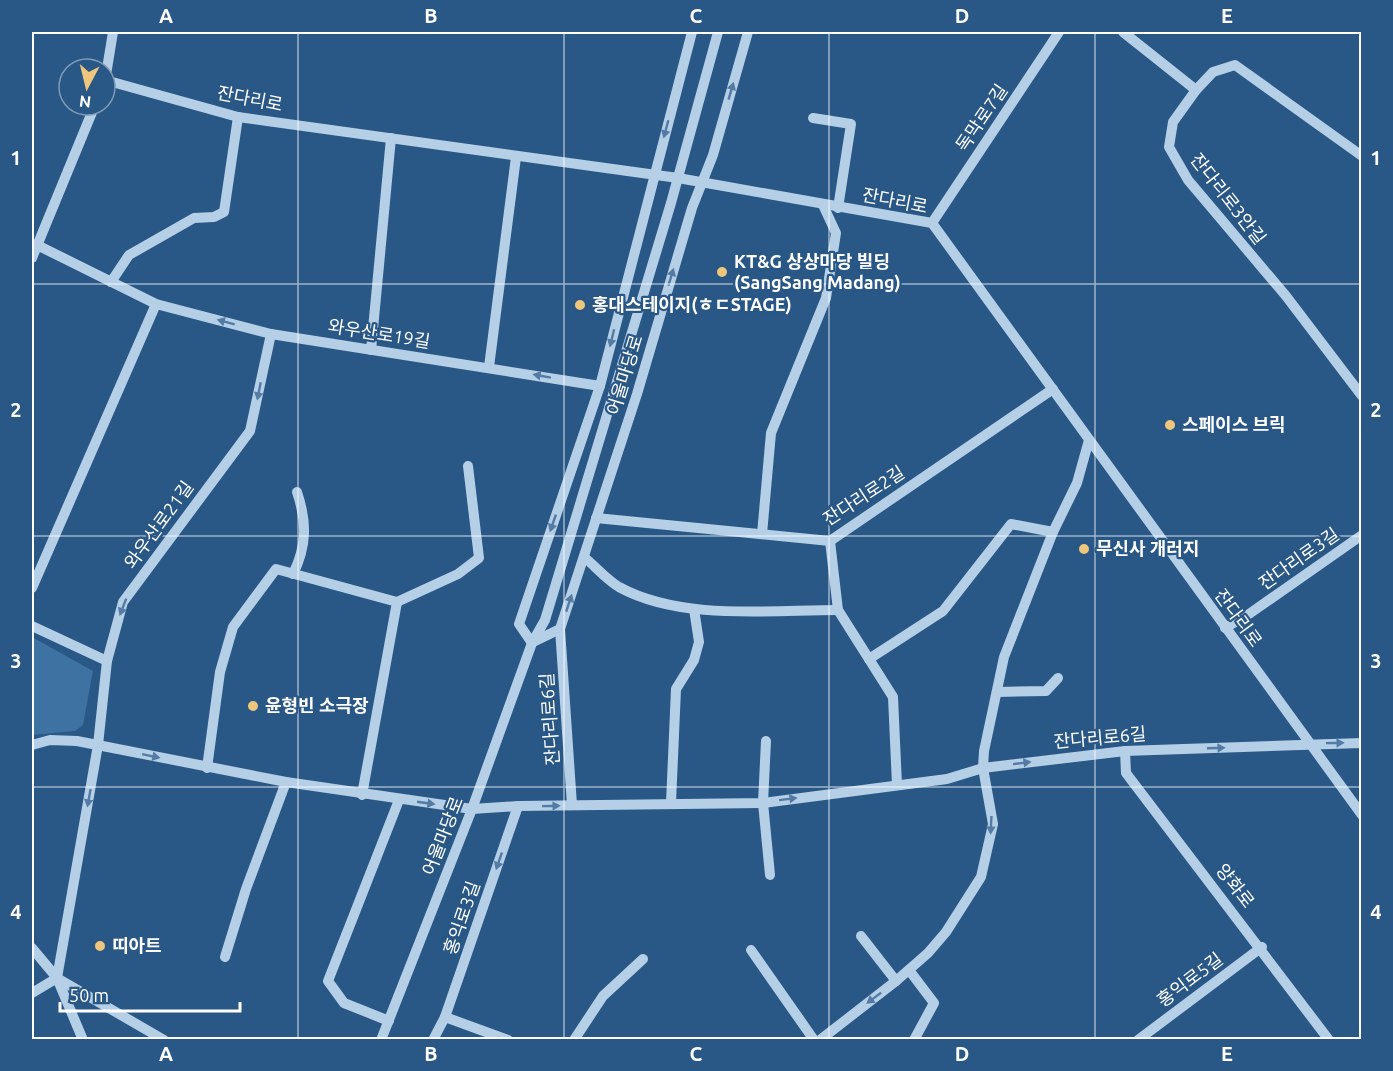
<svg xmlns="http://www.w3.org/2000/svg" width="1393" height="1071" viewBox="0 0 1393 1071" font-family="Ubuntu,'Noto Sans KR',sans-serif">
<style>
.green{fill:#3e72a2}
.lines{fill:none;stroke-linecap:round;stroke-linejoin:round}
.minor{stroke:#b5cfe7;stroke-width:10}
.oneway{fill:#537ba3}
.grid{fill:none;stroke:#fff;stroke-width:1.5;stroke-opacity:0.55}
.poi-dot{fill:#eec67c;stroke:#295786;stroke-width:2}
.labels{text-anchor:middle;stroke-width:4.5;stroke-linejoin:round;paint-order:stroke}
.street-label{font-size:18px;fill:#fff;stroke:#295786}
.poi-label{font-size:18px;font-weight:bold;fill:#fff;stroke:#295786;text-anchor:start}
.neatline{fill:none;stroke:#fff;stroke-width:2}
.grid-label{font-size:20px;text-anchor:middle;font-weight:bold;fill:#fff}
</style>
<rect width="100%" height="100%" fill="#295786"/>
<polygon class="green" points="32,637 93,671 83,725 75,731 32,735"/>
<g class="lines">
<g class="minor">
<polyline points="1123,32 1196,90"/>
<polyline points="105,80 238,117 678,178 932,223 1362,815"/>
<polyline points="105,81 113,32"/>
<polyline points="813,118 851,124 838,208"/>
<polyline points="1362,156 1235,65 1213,72 1196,90 1173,122 1169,147 1188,180 1286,296 1362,396"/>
<polyline points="932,223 1059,32"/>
<polyline points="37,245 156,304 271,334 600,386"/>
<polyline points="32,258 95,105"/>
<polyline points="111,282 129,255 194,218 214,217 224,212 238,117"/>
<polyline points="371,350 391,138"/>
<polyline points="489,367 516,157"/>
<polyline points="596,518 830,541 1053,389"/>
<polyline points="762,534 771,433 826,298 836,233 823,205"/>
<polyline points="830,541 838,610 893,697 897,785"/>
<path d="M584 557C595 566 607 580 619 587 681 621 770 610 838 610"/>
<path d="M293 574C307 546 307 522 297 492"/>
<polyline points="32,588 156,304"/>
<polyline points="397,602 458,574 479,558 468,466"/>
<polyline points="32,626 107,661"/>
<polyline points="1225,628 1249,614 1362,535"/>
<polyline points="560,629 572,805"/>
<polyline points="533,642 560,629 637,394 692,208 713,155 748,32"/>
<polyline points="532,643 519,624 600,386 692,32"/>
<polyline points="869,659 943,611 1011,524 1053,532"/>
<polyline points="997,692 1046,691 1058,678"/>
<polyline points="766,741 763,803 770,875"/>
<polyline points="32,745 50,740 77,741 286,782 472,809 518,806 763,803 947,779 983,768 1125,751 1362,743"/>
<polyline points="1125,751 1126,773 1329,1040"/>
<polyline points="207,768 220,672 233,627 276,569 397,602 362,795"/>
<polyline points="671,803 676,689 694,660 699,642 694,609"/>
<polyline points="861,936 896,981"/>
<polyline points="32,948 57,978 83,1040"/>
<polyline points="751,950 814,1040"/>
<polyline points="225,957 246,889 286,782"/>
<polyline points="909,970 934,1003 914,1040"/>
<polyline points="57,978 98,745 107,661 123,602 250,431 271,334"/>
<polyline points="57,978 164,1040"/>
<polyline points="32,993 57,978"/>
<polyline points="445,1017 508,1040"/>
<polyline points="389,1021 344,1003 328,981 399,800"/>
<polyline points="381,1040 472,809 532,643 545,620 671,203 718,32"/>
<polyline points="433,1040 445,1017 518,806"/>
<polyline points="574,1040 603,996 643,959"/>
<polyline points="820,1040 896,981 928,953 946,932 981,877 993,824 983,768 984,751 1004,657 1053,532 1077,483 1089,440"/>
<polyline points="1138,1040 1262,947"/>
</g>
</g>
<defs><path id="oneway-solid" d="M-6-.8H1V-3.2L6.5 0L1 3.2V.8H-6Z" transform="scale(1.5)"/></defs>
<g class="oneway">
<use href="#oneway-solid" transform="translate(731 91) rotate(-74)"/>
<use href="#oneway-solid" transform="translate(666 129) rotate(105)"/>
<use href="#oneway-solid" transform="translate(671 277) rotate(-73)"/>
<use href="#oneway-solid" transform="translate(226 322) rotate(-165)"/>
<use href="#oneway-solid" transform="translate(612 338) rotate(104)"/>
<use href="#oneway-solid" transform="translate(542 376) rotate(-170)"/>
<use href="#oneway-solid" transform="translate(259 391) rotate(101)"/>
<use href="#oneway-solid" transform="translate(553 523) rotate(109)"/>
<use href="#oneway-solid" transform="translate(569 603) rotate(-72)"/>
<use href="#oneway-solid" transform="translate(123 607) rotate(111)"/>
<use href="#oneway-solid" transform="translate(1335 743) rotate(-1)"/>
<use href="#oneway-solid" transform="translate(1216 748) rotate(-2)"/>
<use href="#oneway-solid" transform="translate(151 756) rotate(12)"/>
<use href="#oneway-solid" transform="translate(1022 763) rotate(-7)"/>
<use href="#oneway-solid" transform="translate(89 798) rotate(100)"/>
<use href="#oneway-solid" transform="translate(788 799) rotate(-7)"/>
<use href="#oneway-solid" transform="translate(426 803) rotate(8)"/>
<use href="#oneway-solid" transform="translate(551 806) rotate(-1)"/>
<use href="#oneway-solid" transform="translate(991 825) rotate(93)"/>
<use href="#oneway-solid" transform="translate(499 861) rotate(109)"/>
<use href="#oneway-solid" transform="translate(874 998) rotate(143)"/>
</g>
<path class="grid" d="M298 32V1040M564 32V1040M829 32V1040M1095 32V1040M32 284H1362M32 536H1362M32 787H1362"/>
<g class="poi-dot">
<circle cx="722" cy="272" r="6"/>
<circle cx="580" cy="305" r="6"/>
<circle cx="1170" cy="425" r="6"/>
<circle cx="1084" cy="549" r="6"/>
<circle cx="253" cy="706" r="6"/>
<circle cx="100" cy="946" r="6"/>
</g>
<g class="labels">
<g class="street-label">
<text transform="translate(250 99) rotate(11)" y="6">잔다리로</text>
<text transform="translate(982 118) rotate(-56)" y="6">독막로7길</text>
<text transform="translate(1228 199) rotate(52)" y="6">잔다리로3안길</text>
<text transform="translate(895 201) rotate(11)" y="6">잔다리로</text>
<text transform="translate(379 334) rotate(9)" y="6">와우산로19길</text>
<text transform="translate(625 375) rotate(-73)" y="6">어울마당로</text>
<text transform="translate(864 496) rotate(-33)" y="6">잔다리로2길</text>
<text transform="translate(159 525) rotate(-54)" y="6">와우산로21길</text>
<text transform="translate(1299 559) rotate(-35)" y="6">잔다리로3길</text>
<text transform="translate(1238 618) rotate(54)" y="6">잔다리로</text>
<text transform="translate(550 719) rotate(-94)" y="6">잔다리로6길</text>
<text transform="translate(1100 738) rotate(-5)" y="6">잔다리로6길</text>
<text transform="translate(443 836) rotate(-69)" y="6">어울마당로</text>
<text transform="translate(1235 886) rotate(52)" y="6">양화로</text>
<text transform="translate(462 918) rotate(-71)" y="6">홍익로3길</text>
<text transform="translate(1190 980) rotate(-37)" y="6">홍익로5길</text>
</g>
<g class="poi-label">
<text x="734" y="268">KT&amp;G 상상마당 빌딩<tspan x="734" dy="21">(SangSang Madang)</tspan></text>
<text x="592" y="311">홍대스테이지(ㅎㄷSTAGE)</text>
<text x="1182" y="431">스페이스 브릭</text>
<text x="1096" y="555">무신사 개러지</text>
<text x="265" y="712">윤형빈 소극장</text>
<text x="112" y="952">띠아트</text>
</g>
</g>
<rect width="1393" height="1071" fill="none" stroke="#295786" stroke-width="66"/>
<g transform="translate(87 87) rotate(187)"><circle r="28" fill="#295786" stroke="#7f9ab6" stroke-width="1.5"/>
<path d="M0-4.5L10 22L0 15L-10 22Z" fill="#eec67c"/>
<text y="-9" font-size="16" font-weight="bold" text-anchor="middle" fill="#ffffff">N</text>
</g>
<path d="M60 1002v9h180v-9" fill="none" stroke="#ffffff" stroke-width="3"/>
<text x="69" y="1002" font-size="18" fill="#ffffff" stroke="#295786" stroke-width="4.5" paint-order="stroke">50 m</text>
<rect x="33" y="33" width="1327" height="1005" class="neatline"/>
<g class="grid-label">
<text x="166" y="23">A</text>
<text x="431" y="23">B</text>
<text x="696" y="23">C</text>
<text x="962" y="23">D</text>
<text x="1227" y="23">E</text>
<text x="16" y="165">1</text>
<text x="1376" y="165">1</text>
<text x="16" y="417">2</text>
<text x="1376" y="417">2</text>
<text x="16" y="668">3</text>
<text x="1376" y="668">3</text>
<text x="16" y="919">4</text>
<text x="1376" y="919">4</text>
<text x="166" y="1061">A</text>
<text x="431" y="1061">B</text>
<text x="696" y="1061">C</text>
<text x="962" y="1061">D</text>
<text x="1227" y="1061">E</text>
</g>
</svg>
